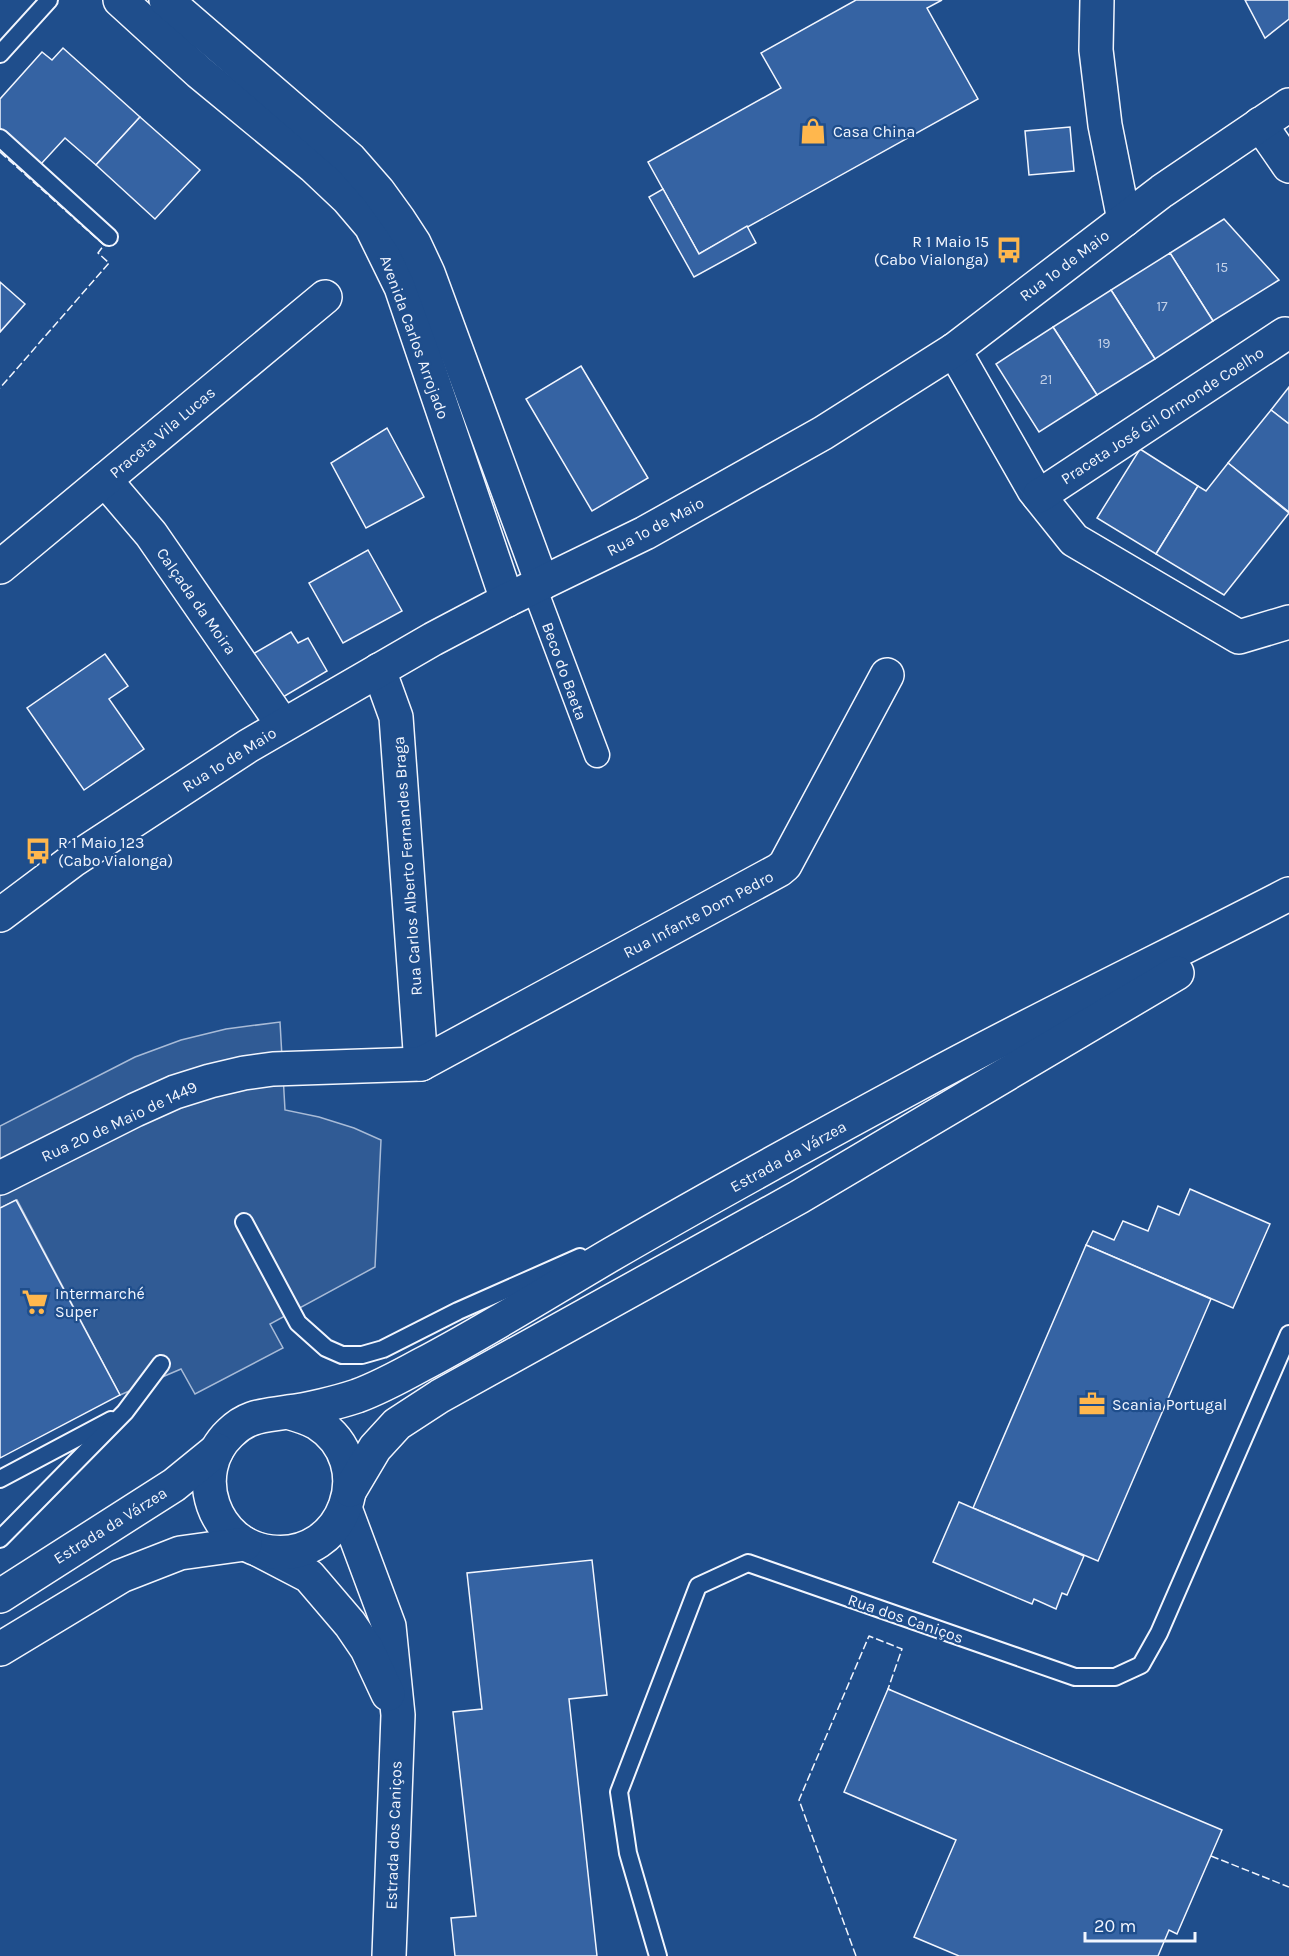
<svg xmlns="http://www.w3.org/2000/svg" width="1289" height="1956" viewBox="0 0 1289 1956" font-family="Karla,sans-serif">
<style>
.parking{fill:#305b95;stroke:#a8bbd7;stroke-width:1.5}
.building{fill:#3563a3;stroke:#f2f6ff;stroke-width:1.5}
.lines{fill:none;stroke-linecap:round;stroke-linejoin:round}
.service-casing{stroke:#f2f6ff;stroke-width:20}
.pedestrian-casing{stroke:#f2f6ff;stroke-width:27}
.minor-casing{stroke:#f2f6ff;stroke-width:36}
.tertiary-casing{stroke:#f2f6ff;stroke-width:36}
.primary-casing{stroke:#f2f6ff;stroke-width:36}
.service{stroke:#1f4e8c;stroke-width:16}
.pedestrian{stroke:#1f4e8c;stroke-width:24}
.minor{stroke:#1f4e8c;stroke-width:33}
.tertiary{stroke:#1f4e8c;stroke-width:33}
.primary{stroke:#1f4e8c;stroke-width:33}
.fence{stroke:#f2f6ff;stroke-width:1.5;stroke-dasharray:8 3;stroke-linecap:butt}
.labels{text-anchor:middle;stroke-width:4.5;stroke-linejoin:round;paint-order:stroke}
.number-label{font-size:14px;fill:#c3d1e8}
.poi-label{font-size:16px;fill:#f2f6ff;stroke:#1f4e8c;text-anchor:start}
.street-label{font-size:16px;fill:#f2f6ff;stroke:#1f4e8c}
</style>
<rect width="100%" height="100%" fill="#1f4e8c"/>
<polygon class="parking" points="280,1022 285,1110 319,1117 354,1128 381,1140 375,1267 270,1324 283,1348 195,1394 181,1369 120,1395 17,1200 0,1208 0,1126 135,1057 181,1040 226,1029"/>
<g class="building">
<polygon points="856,0 942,0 927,8 978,99 699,254 648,162 781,88 761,53"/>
<polygon points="1245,0 1289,0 1289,19 1265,38"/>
<polygon points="63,48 140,117 96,165 65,138 41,164 0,128 0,99 42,52 52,60"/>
<polygon points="140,117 200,170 155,219 96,165"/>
<polygon points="1070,127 1074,171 1029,175 1025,131"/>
<polygon points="663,189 699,254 747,226 756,243 694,277 649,197"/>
<polygon points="1224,219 1279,280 1213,321 1170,253"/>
<polygon points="1170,253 1213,321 1155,359 1111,290"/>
<polygon points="0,282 25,304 0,332"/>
<polygon points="1111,290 1155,359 1097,395 1053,327"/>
<polygon points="1053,327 1097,395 1039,432 996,364"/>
<polygon points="581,366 648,478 592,511 526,399"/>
<polygon points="1289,387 1289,424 1271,410"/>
<polygon points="1271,410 1289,424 1289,512 1228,463"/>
<polygon points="387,428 424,497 366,528 331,463"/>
<polygon points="1140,449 1198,486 1156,554 1097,518"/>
<polygon points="1228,463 1289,513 1224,595 1156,554 1198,486 1206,491"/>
<polygon points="368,550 402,611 343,643 309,583"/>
<polygon points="291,632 298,643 308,638 327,671 278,700 251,655"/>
<polygon points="105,654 128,686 109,699 144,749 84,790 27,708"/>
<polygon points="1190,1189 1270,1224 1233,1308 1086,1245 1093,1231 1114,1240 1123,1221 1148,1231 1158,1206 1179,1215"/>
<polygon points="16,1200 120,1395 0,1458 0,1208"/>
<polygon points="1086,1245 1211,1299 1098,1561 973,1508"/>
<polygon points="959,1502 1084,1556 1067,1595 1062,1593 1056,1609 1034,1599 1032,1604 933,1562"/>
<polygon points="592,1560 607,1695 569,1699 597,1956 455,1956 451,1918 476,1916 453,1712 482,1709 467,1573"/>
<polygon points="888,1689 1222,1830 1177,1934 1169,1930 1158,1956 959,1956 914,1937 956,1840 844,1792"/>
</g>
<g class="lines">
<g class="service-casing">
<g id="service">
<polyline points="0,54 49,0"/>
<polyline points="0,138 109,237"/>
<polyline points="244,1222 298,1323 326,1348 342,1355 362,1355 383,1349 458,1311 580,1257"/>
<polyline points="0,1479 111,1420"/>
<polyline points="0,1539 125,1412 161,1364"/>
<polyline points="658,1956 628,1853 619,1792 698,1586 748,1563 1075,1677 1115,1677 1141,1665 1159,1633 1289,1334"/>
</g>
</g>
<g class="pedestrian-casing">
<polyline id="pedestrian" points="534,587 597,755"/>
</g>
<g class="minor-casing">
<g id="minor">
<polyline points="1097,0 1096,50 1105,125 1124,220"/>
<polyline points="1260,124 1289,166"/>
<polyline points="954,350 1034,490 1074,540 1239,637 1289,622"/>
<polyline points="105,480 151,534 283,725"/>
<polyline points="1039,496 1285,334"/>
<polyline points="0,567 325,297"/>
<polyline points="379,670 396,717 421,1064"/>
<polyline points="0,1178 135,1110 175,1092 210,1081 244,1073 273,1069 421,1064 779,870 785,865 887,675"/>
</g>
</g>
<g class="tertiary-casing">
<g id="tertiary">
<polyline points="120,0 199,72 313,166 348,199 371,226 401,287 507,600"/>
<polyline points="166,0 350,159 378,191 399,220 414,243 428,273 542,583"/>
<polyline points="0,915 72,861 248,746 433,639 507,600 645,533 823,433 954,350 1162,191 1289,105"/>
<polyline points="345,1508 389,1626 398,1715 389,1956"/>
<polyline points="259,1550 309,1576 350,1624 367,1649 388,1694"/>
</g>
</g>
<g class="primary-casing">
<g id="primary">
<path d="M287 1412C298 1415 308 1418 317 1423 380 1463 345 1561 271 1552 214 1546 188 1473 230 1433 248 1415 264 1416 288 1412 307 1410 339 1402 357 1396 379 1388 401 1376 421 1365 486 1331 549 1291 612 1254 712 1196 814 1140 916 1085 1039 1018 1165 958 1289 894"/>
<polyline points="350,1490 375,1448 397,1424 440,1396 799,1197 1177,973"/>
<polyline points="0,1596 174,1485 217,1450"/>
<polyline points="0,1649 121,1576 180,1553 245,1544"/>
</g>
</g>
<use href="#service" class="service"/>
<use href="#pedestrian" class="pedestrian"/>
<use href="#minor" class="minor"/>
<use href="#tertiary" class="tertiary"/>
<use href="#primary" class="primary"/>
<g class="fence">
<polyline points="0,152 104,245 98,253 109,263 0,388"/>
<polyline points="1211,1856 1289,1887"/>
<polyline points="856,1956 799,1800 869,1636 902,1649 888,1689 891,1690"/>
</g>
</g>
<defs>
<g id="shop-bare" transform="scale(2.07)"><path d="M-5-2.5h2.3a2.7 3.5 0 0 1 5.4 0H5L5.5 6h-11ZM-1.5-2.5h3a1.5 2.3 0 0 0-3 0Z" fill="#ffb74d" stroke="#1f4e8c" stroke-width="2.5" paint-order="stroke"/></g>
<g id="bus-bare" transform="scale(2.07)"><path d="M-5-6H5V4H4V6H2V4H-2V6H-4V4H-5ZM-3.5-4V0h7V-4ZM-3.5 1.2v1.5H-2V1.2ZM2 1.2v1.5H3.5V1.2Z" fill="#ffb74d" stroke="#1f4e8c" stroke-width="2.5" paint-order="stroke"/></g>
<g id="supermarket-bare" transform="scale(2.07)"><path d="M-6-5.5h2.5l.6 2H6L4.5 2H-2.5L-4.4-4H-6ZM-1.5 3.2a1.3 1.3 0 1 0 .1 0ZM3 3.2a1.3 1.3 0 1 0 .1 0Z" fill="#ffb74d" stroke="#1f4e8c" stroke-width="2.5" paint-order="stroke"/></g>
<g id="office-bare" transform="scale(2.07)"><path d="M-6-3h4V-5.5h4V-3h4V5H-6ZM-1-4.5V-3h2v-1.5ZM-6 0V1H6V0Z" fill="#ffb74d" stroke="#1f4e8c" stroke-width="2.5" paint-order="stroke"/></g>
</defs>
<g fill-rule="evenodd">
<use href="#shop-bare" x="813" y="131"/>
<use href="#bus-bare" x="1009" y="250"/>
<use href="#bus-bare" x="38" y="851"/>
<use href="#supermarket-bare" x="35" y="1302"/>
<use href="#office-bare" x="1092" y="1404"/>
</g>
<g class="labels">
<g class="number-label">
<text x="1222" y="272">15</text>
<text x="1162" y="311">17</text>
<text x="1104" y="348">19</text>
<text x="1046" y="384">21</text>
</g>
<g class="poi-label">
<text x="833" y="137">Casa China</text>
<text x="989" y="247" text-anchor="end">R 1 Maio 15<tspan x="989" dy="18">(Cabo Vialonga)</tspan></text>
<text x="58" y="848">R 1 Maio 123<tspan x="58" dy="18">(Cabo Vialonga)</tspan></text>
<text x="55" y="1299">Intermarché<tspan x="55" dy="18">Super</tspan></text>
<text x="1112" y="1410">Scania Portugal</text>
</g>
<g class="street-label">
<text transform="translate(1064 265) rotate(-37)" y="6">Rua 1º de Maio</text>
<text transform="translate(415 337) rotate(70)" y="6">Avenida Carlos Arrojado</text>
<text transform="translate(1162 415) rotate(-33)" y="6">Praceta José Gil Ormonde Coelho</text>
<text transform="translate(162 432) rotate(-40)" y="6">Praceta Vila Lucas</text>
<text transform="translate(655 526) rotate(-28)" y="6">Rua 1º de Maio</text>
<text transform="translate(197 601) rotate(55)" y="6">Calçada da Moira</text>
<text transform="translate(565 671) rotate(70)" y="6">Beco do Baeta</text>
<text transform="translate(229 759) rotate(-32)" y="6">Rua 1º de Maio</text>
<text transform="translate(407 866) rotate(-94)" y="6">Rua Carlos Alberto Fernandes Braga</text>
<text transform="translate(698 914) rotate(-28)" y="6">Rua Infante Dom Pedro</text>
<text transform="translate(119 1121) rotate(-25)" y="6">Rua 20 de Maio de 1449</text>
<text transform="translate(788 1156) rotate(-29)" y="6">Estrada da Várzea</text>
<text transform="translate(110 1525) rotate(-32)" y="6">Estrada da Várzea</text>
<text transform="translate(906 1618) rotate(19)" y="6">Rua dos Caniços</text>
<text transform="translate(393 1835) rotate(-88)" y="6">Estrada dos Caniços</text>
</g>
</g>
<path d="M1085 1932v9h110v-9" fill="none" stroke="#f2f6ff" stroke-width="3"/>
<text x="1094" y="1932" font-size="18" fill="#f2f6ff" stroke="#1f4e8c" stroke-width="4.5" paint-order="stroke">20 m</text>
</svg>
